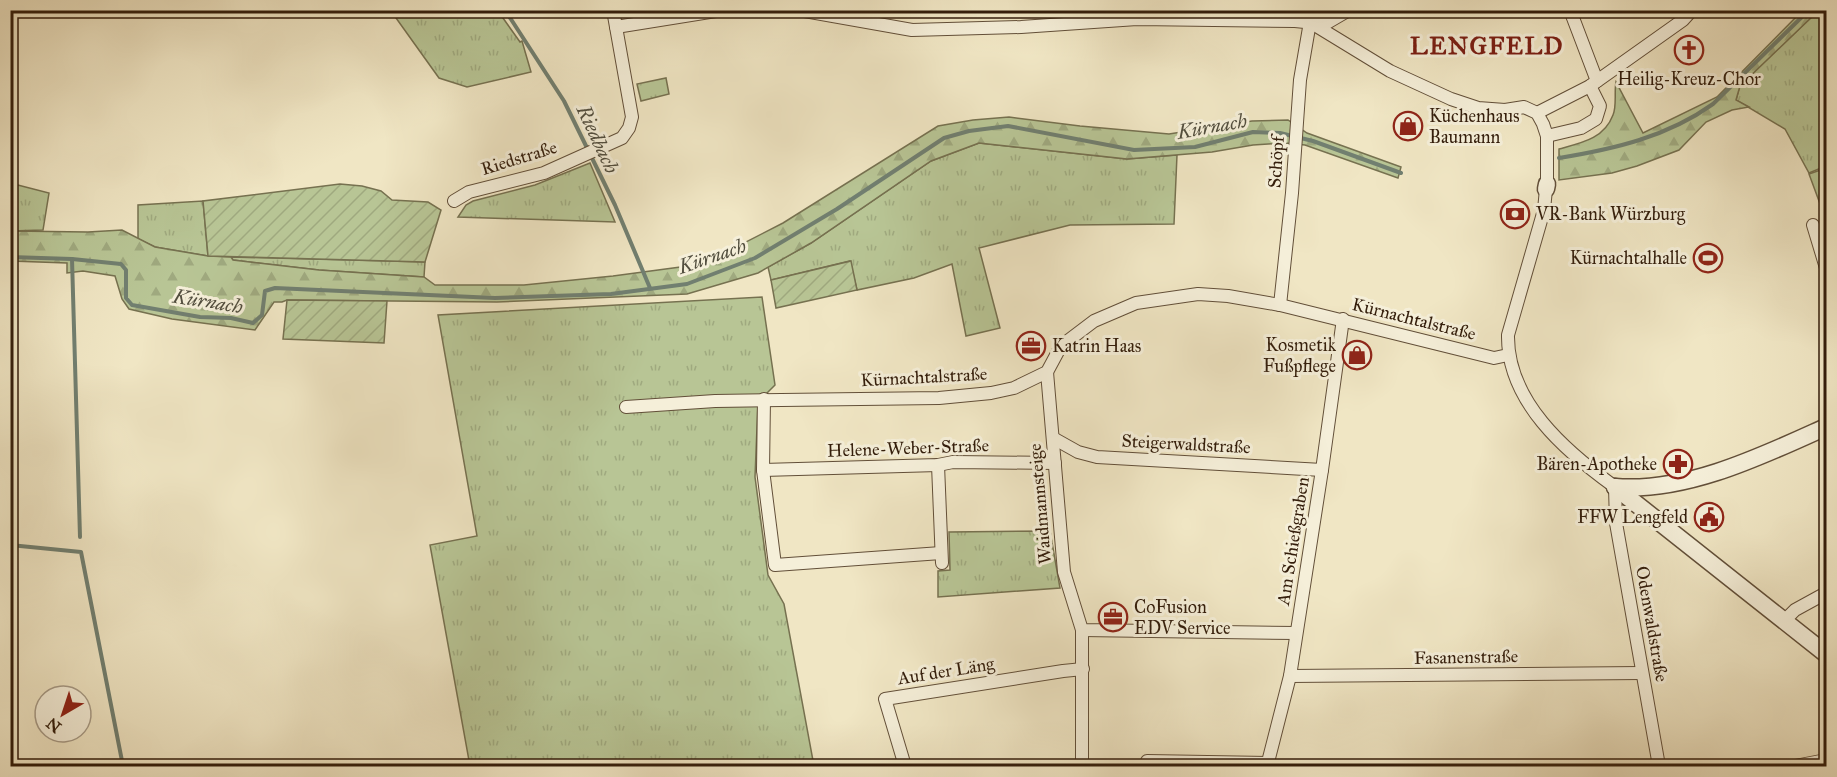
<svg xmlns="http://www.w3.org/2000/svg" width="1837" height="777" viewBox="0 0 1837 777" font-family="'IM FELL Great Primer',serif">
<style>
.grass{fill:url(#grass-tufts);stroke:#767150;stroke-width:1.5}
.forest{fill:url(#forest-firs);stroke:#767150;stroke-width:1.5}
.garden{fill:url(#garden-furrows);stroke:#767150;stroke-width:1.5}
.pitch{fill:#b8c595;stroke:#767150;stroke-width:1.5}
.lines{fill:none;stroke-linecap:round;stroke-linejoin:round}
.stream{stroke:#717f70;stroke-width:4}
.minor-casing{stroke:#624f39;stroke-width:14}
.tertiary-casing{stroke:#624f39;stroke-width:19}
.minor{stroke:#f5efd9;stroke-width:12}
.tertiary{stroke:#f5efd9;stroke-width:16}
.labels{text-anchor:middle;stroke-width:6;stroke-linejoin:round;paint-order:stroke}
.poi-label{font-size:18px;fill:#331d0b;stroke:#f5efd9;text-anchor:start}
.street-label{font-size:18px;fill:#331d0b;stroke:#f5efd9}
.water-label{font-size:20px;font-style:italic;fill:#524e3e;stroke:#f5efd9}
.district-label{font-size:24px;font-weight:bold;letter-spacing:1.5px;fill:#7a1f14;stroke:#f5efd9}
</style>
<defs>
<pattern id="grass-tufts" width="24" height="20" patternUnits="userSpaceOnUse" patternTransform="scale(1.5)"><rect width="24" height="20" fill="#b8c595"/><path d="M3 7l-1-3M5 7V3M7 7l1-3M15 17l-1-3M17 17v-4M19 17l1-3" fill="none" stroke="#9fa97f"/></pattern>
<pattern id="forest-firs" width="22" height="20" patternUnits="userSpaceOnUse" patternTransform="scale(1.5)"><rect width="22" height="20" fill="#b8c595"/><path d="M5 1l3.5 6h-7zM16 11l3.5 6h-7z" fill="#9fa97f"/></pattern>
<pattern id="garden-furrows" width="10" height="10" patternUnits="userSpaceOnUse" patternTransform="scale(1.5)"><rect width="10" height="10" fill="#b8c595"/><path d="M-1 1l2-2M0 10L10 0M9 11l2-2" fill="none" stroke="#9fa97f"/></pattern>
</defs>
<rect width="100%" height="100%" fill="#f0e6c4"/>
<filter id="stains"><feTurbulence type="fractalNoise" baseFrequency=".00333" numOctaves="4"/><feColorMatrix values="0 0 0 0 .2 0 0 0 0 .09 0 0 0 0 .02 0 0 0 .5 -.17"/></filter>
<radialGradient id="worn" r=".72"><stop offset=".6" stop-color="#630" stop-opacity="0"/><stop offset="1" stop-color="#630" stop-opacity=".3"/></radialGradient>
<g class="grass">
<polygon points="391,11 498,11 520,42 522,41 531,72 467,87 439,78"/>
<polygon points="1818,11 1826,11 1826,166 1809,173 1785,129 1736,100 1740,85"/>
<polygon points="666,78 669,94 641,101 637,84"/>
<polygon points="979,143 1127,159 1177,155 1174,224 1070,225 979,248 1000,328 966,336 952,264 914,278 857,290 850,261 771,280 768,267 811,243 931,161"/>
<polygon points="590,163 615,222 458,217 466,205 473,201 535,185"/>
<polygon points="10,183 49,193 43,230 11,231"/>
<polygon points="203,201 208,256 155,247 138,239 138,205"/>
<polygon points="231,257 425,262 424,277 319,270 233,260"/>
<polygon points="762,297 775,385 758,402 755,477 768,575 784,604 814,766 470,766 430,545 477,536 438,315"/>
<polygon points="1050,531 1060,588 938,597 938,571 950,570 949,532"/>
</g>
<g class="forest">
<path d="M1802 11H1818L1740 86 1736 100 1749 107 1732 110 1706 122 1679 150 1637 166 1612 173 1559 180V149C1581 143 1604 139 1613 115 1617 106 1614 92 1616 82L1643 133 1717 97Z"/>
<polygon points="1009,117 1080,126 1169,134 1252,121 1288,120 1307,133 1401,167 1398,178 1305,145 1285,143 1253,145 1212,152 1127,159 979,143 931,161 811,243 758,273 687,294 497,302 287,300 282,302 274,302 255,330 172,319 129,309 122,299 115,276 83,271 67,273 67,263 11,261 11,231 88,232 122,230 155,247 208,256 231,257 233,260 319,270 424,277 435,285 524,285 613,276 703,264 783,223 938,126 973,120"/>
</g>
<g class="garden">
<polygon points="340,184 362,186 381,191 392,200 428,202 441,210 425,262 208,256 203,201"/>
<polygon points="851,261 857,290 776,308 771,280"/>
<polygon points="287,300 387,301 384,343 283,339"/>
</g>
<polygon class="pitch" points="1826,168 1826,220 1809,174"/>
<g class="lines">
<g class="stream">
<polyline points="505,10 564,101 615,205 650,288"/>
<path d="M1559 158C1614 149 1667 137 1713 104L1809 10"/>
<polyline points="10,257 72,259 121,264 126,270 126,298 132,305 200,317 231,318 253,323 262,315 265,291 275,288 495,298 611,294 687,284 755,258 837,209 944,138 969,131 1008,126 1134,150 1195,147 1253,132 1280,133 1313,141 1401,173"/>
<polyline points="72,259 80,537"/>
<polyline points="10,545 81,552 123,766"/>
</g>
<g class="minor-casing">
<g id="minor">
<polyline points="799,10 912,30 1021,27 1137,19 1295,21 1325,24 1349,10"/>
<polyline points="1570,10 1597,81"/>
<polyline points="1313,24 1390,71 1451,99 1478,108 1505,110 1524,107 1537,113 1543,124 1547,136 1547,184"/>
<polyline points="616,27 722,10"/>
<polyline points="1537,113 1590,86 1683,20 1692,10"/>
<polyline points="1547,136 1581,128 1596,119 1600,106 1590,86"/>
<path d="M1546 189 1544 210 1508 335C1507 401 1565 451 1615 487L1616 523 1659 766"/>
<polyline points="454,201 469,192 544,173 622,138 629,128 632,117 613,10"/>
<polyline points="1813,225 1826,268"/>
<polyline points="1280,305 1292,193 1300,80 1310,22"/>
<polyline points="1047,372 1064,572 1082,630 1296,633"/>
<polyline points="764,399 763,470 775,565 941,553"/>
<polyline points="626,407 715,401 939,398 991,393 1014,388 1047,372 1061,346 1094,321 1136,303 1198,294 1228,296 1280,305 1494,358 1508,355"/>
<polyline points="1053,438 1078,452 1097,457 1322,470"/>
<polyline points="938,465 942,563"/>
<polyline points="763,470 938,465 953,462 1055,463"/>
<polyline points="1784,621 1795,610 1826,593"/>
<polyline points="1082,630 1082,766"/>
<polyline points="1290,676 1642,673"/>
<polyline points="1147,761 1268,763"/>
<polyline points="905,766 885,699 1063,671 1083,669"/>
<polyline points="1267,766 1290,676 1322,470 1343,319"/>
<polyline points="1795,766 1826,760"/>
</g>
</g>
<g class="tertiary-casing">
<g id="tertiary">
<polyline points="1546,189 1547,184"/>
<polyline points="1615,487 1826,654"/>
<path d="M1615 487C1686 493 1764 455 1826 427"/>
</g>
</g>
<use href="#minor" class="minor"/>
<use href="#tertiary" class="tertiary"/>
</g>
<defs>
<g id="church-ring" transform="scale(1.5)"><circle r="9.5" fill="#f5efd9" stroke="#8f2418" stroke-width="1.5"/><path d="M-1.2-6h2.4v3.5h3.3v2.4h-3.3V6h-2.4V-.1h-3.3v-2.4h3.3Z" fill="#8f2418"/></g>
<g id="shop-ring" transform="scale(1.5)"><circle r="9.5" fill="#f5efd9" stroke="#8f2418" stroke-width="1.5"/><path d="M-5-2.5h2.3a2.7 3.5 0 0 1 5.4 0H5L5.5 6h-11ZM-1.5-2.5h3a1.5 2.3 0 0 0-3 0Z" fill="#8f2418"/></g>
<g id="bank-ring" transform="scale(1.5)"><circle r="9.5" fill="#f5efd9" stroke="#8f2418" stroke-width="1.5"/><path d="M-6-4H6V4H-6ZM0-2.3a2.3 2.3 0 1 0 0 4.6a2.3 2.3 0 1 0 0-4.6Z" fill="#8f2418"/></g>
<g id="stadium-ring" transform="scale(1.5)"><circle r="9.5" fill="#f5efd9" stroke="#8f2418" stroke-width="1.5"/><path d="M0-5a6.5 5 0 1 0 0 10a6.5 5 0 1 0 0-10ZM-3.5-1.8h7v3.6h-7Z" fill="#8f2418"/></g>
<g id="office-ring" transform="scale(1.5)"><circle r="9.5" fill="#f5efd9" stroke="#8f2418" stroke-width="1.5"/><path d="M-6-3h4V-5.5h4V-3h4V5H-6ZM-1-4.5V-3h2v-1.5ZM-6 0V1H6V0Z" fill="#8f2418"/></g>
<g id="pharmacy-ring" transform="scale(1.5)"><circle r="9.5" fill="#f5efd9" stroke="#8f2418" stroke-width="1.5"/><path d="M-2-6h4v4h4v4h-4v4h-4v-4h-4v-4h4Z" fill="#8f2418"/></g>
<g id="civic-ring" transform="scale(1.5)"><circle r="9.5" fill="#f5efd9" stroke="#8f2418" stroke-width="1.5"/><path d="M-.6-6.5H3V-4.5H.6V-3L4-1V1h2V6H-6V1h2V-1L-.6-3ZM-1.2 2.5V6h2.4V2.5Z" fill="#8f2418"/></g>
</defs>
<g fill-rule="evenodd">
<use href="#church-ring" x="1689" y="50"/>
<use href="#shop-ring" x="1408" y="126"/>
<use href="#bank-ring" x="1515" y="214"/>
<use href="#stadium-ring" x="1708" y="258"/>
<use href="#office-ring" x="1031" y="346"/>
<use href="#shop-ring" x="1357" y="355"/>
<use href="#pharmacy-ring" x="1678" y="464"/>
<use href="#civic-ring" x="1709" y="517"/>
<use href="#office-ring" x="1113" y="617"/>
</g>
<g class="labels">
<g class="poi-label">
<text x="1689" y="85" text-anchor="middle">Heilig-Kreuz-Chor</text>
<text x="1429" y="122">Küchenhaus<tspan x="1429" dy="21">Baumann</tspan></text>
<text x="1536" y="220">VR-Bank Würzburg</text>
<text x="1687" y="264" text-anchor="end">Kürnachtalhalle</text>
<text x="1336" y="351" text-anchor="end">Kosmetik<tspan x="1336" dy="21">Fußpflege</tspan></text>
<text x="1052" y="352">Katrin Haas</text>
<text x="1657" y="470" text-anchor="end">Bären-Apotheke</text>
<text x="1688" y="523" text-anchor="end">FFW Lengfeld</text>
<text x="1134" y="613">CoFusion<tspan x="1134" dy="21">EDV Service</tspan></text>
</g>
<g class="street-label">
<text transform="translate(519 158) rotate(-17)" y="6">Riedstraße</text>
<text transform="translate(1276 162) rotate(-86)" y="6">Schöpf</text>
<text transform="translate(1414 319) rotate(14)" y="6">Kürnachtalstraße</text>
<text transform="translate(924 377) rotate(-3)" y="6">Kürnachtalstraße</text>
<text transform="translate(1186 444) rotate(3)" y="6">Steigerwaldstraße</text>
<text transform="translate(908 448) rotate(-2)" y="6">Helene-Weber-Straße</text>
<text transform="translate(1040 504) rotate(-95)" y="6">Waidmannsteige</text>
<text transform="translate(1293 541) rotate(-81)" y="6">Am Schießgraben</text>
<text transform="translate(1652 624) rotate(80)" y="6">Odenwaldstraße</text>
<text transform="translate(1466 657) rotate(-1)" y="6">Fasanenstraße</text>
<text transform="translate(946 671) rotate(-9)" y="6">Auf der Läng</text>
</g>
<g class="water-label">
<text transform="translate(1212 126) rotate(-10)" y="7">Kürnach</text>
<text transform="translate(598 139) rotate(65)" y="7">Riedbach</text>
<text transform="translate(712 256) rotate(-19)" y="7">Kürnach</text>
<text transform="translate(208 301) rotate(9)" y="7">Kürnach</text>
</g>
<g class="district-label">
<text x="1487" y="54">LENGFELD</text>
</g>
</g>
<rect width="1837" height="777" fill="none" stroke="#f0e6c4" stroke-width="36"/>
<rect x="12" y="12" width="1813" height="753" fill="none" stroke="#331d0b" stroke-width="3"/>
<rect x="18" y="18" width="1801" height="741" fill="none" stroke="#331d0b" stroke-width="1.5"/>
<g transform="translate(63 714) rotate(219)"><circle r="28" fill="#f5efd9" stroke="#a79b87" stroke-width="1.5"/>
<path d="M0-4.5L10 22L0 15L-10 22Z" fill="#8f2418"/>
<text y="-9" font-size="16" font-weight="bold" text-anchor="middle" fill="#331d0b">N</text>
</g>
<rect width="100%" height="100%" filter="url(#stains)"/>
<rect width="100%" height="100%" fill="url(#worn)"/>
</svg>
